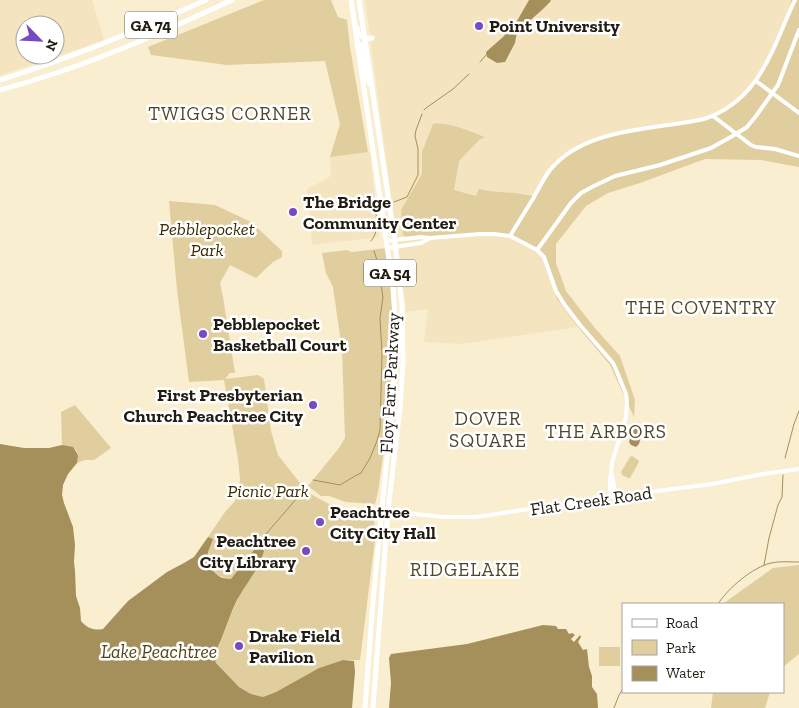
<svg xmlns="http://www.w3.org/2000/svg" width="799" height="708" viewBox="0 0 799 708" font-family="'Zilla Slab',serif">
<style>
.built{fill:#f4e5c0;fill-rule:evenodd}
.green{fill:#e1ce9e}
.water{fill:#a58f5b}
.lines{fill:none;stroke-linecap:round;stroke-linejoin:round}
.stream{stroke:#a58f5b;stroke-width:1}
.tertiary{stroke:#fff;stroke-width:4}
.primary{stroke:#fff;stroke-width:5}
.poi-dot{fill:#7949c1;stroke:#fff;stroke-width:2}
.labels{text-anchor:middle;stroke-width:5;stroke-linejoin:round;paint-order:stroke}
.shield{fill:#fff;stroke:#646059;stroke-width:1}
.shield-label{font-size:16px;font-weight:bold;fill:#211c12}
.poi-label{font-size:18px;font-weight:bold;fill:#211c12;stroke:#fff;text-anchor:start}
.park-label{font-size:18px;font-style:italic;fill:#392a00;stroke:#fff}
.street-label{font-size:18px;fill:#211c12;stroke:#fff}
.neighbourhood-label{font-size:19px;letter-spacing:1px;fill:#50462d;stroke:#fff}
.water-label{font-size:19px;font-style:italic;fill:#534318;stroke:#fff}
</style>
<rect width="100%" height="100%" fill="#faeed1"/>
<g class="built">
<path d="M0 0H92L104 40 82 48 0 75ZM25 25H55V55H25Z"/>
<polygon points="365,0 791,0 788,14 765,66 745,95 713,116 680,124 533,247 544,257 566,307 578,327 461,344 424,342 428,309 406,312"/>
<polygon points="365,152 370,152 379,237 312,245 307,189 331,176 330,157"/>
</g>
<g class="green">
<polygon points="264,0 331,0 338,17 347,20 350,47 368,152 330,157 340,124 325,61 227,65 151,55 148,47"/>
<path d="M791 0H799V167L761 160 705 159 640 183 608 193 586 206 556 244V263L566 291 594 327 620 356 635 400 634 417 610 365 578 327 557 299 545 260 537 250 510 236 494 234 408 238 403 235 401 210 422 174V152L433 124C446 121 472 132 485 137L479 140 459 161 454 190 476 196 479 189 488 191 515 193 533 196 544 179 559 161 573 150 595 140 616 135 713 116 730 106 756 81 788 14Z"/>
<path d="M169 201 215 205 251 222 282 251V257L273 262 256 278 230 265 220 283 223 297 235 373H230L225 379 258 375 264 379 271 431 278 455 307 492 329 504 340 508 374 517 375 540 360 660H343L319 668 276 692 263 697 251 694 239 687 216 663C213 651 232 612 238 599L231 579C206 575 204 559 213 539L208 537 225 512 235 501 240 480 238 459 224 380 189 382 177 290Z"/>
<polygon points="387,248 393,314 396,353 392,405 387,428 378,492 375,504 346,502 329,496 321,496 308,486 339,448 345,438 342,350 333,287 326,273 322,253 347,250 352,252"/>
<path d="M75 405 111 448 94 460H85L77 463C80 446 74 449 62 445L61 412Z"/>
<polygon points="632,456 638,460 639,462 630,478 628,478 622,475 621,472 630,457"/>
<polygon points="799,565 799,654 783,667 783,604 724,604 724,603 773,568"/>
<rect x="599" y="647" width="21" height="19"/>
<polygon points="713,692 770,692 765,708 711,708"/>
</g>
<g class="water">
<polygon points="529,0 550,0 551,1 543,9 517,32 515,43 505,62 497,63 487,57 486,52 503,37 517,21"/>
<polygon points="634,424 639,424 642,432 639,444 636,447 631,445 629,442"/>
<path d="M0 444 24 448H49L62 445 73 447 77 453 78 456 77 463 68 474 63 485 62 495 64 503 73 527 75 545 74 562 75 571 76 596 80 608 81 621C87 628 94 631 103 629L128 601 167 572 184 563 194 557 208 537 213 539C211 545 207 553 207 559 208 566 216 576 223 578 223 578 230 579 231 579L254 550 262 549 264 551C258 571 247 582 237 600 231 612 227 624 222 637 219 645 213 654 216 663L239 687 251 694 263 697 276 692 319 668 343 660 354 661 355 672 352 708H0Z"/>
<polygon points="543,625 556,626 558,629 566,629 569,634 572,633 575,635 571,639 574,642 580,635 581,637 578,642 583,650 587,649 589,667 592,676 592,687 597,694 598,708 389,708 391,683 389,658 391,654 467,644"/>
</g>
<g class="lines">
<g class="stream">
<polyline points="480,62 487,54"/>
<polyline points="424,110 426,108 453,89 469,74"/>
<polyline points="394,202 407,197 418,175 418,149 415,136 416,130 422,114"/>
<path d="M371 241C378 233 377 223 376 213"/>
<polyline points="785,458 794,424 799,411"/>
<polyline points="313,480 340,485 355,476 361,473 370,458 377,441 380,430 382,354 380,318 383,297 377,260 374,251"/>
<polyline points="259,549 266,534 304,490"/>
<polyline points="764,565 769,538 778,505 782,497 783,475"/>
<path d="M718 604C727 589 753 567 771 563 780 561 790 562 799 562"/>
<polyline points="614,708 619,695 623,689"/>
</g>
<g class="tertiary">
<polyline points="756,81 799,113"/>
<polyline points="713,116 751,145 756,147 775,149 799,156"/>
<path d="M510 236C518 223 526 210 534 197 539 188 544 178 550 170 585 127 654 130 704 119 761 100 772 48 795 0"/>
<polyline points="386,241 421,237 430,238 480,234 494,234 510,236 518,240 537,250 544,257 556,291 564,304 580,325 613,363 617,372 626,394 627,400 626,417 612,463 610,481 610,497"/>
<polyline points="387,248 421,243 430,238"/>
<polyline points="537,250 571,203 581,193 592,187 615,176 660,165 711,148 736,134 747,127 756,116 778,85 799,30"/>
<polyline points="612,475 616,497"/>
<polyline points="385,511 444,517 476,517 610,497 712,484 763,474 799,469"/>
</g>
<g class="primary">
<polyline points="351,0 393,287 396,334 393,395 373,601 365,708"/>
<polyline points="359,0 395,242 402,305 403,362 400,408 388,511 373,708"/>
<polyline points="357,28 358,33 365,39 372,38"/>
<path d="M357 46 359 45H361C363 57 363 73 370 84"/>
<path d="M0 80C71 58 139 30 206 0"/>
<path d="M0 90C80 69 157 35 232 0"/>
</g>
</g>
<g class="poi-dot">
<circle cx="479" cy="26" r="5"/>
<circle cx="293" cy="212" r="5"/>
<circle cx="203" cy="334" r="5"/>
<circle cx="313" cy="405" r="5"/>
<circle cx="320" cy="522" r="5"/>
<circle cx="306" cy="551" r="5"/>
<circle cx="239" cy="646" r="5"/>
</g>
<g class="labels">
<g class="shield">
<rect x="125" y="11.5" width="52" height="27" rx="4"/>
<rect x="364" y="259.5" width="52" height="27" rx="4"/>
</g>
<g class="shield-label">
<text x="151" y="31">GA 74</text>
<text x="390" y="279">GA 54</text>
</g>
<g class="poi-label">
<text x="489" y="32">Point University</text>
<text x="303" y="208">The Bridge<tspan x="303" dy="21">Community Center</tspan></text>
<text x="213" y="330">Pebblepocket<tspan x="213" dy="21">Basketball Court</tspan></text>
<text x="303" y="401" text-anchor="end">First Presbyterian<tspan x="303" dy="21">Church Peachtree City</tspan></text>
<text x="330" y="518">Peachtree<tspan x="330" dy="21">City City Hall</tspan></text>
<text x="296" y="547" text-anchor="end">Peachtree<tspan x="296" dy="21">City Library</tspan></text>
<text x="249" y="642">Drake Field<tspan x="249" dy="21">Pavilion</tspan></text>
</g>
<g class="park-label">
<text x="207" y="235">Pebblepocket<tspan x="207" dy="21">Park</tspan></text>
<text x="268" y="497">Picnic Park</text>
</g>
<g class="street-label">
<text transform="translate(390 383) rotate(-87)" y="6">Floy Farr Parkway</text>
<text transform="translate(591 501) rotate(-8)" y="6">Flat Creek Road</text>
</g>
<g class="neighbourhood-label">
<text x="230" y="120">TWIGGS CORNER</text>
<text x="701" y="314">THE COVENTRY</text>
<text x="488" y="425">DOVER<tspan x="488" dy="22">SQUARE</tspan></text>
<text x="606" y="438">THE ARBORS</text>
<text x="465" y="576">RIDGELAKE</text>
</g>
<g class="water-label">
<text x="159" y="658">Lake Peachtree</text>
</g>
</g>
<rect x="622" y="603" width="162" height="90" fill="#ffffff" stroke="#a6a4a0"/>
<rect x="632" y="619" width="25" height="8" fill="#ffffff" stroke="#a6a4a0"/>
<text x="666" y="628" font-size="15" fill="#211c12">Road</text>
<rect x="632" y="640" width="25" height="15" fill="#e1ce9e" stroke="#a6a4a0"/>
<text x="666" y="653" font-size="15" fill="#211c12">Park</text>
<rect x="632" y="666" width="25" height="15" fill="#a58f5b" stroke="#a6a4a0"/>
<text x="666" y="678" font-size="15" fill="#211c12">Water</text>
<g transform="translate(40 40) rotate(114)"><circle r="24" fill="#ffffff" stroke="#a6a4a0"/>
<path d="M0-4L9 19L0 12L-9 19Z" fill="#7949c1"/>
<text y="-8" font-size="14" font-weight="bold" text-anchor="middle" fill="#211c12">N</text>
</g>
</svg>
